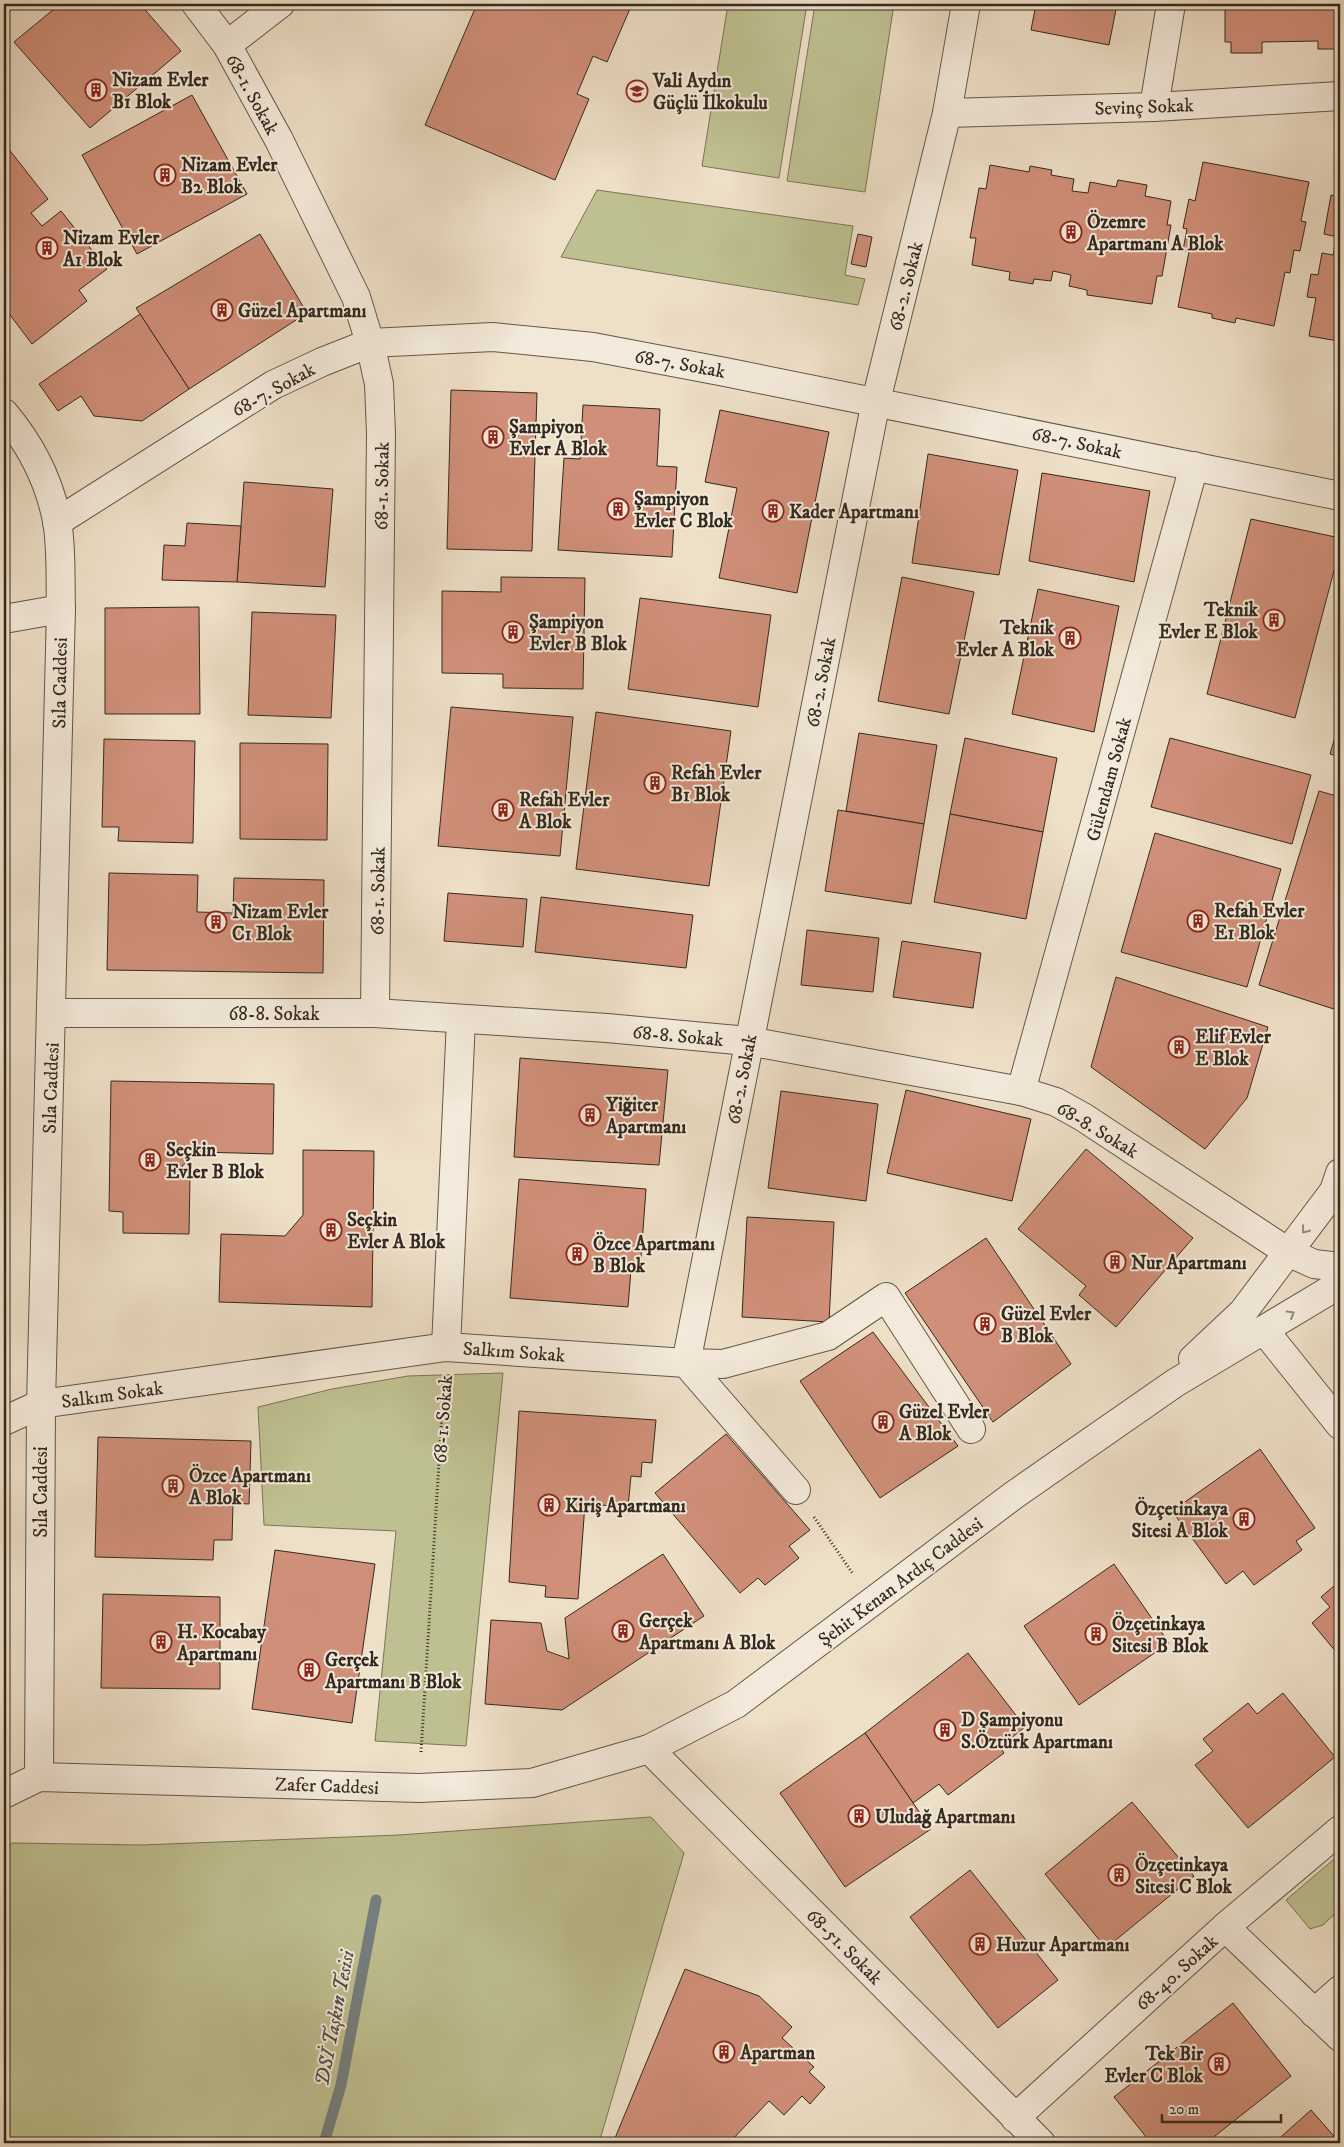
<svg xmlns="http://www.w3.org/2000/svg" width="1344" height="2147" viewBox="0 0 1344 2147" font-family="'IM FELL DW Pica',serif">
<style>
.green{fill:#bfc091;stroke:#7a7558}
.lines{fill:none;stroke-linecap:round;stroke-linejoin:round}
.stream{stroke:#748080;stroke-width:11}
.building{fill:#d08f79;stroke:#342a1f}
.minor-casing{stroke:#625749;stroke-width:30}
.path{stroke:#342a1f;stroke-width:3;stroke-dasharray:1 2.5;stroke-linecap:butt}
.minor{stroke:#f4eadb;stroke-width:28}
.oneway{stroke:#948a7d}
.labels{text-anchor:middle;stroke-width:4;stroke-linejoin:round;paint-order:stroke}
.poi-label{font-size:19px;font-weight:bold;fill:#342a1f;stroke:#f4eadb;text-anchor:start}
.street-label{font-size:19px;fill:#342a1f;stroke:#f4eadb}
.water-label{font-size:20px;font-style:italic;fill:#4f4e47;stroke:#f4eadb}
</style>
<rect width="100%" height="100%" fill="#eedfc7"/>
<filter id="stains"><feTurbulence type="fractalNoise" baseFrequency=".004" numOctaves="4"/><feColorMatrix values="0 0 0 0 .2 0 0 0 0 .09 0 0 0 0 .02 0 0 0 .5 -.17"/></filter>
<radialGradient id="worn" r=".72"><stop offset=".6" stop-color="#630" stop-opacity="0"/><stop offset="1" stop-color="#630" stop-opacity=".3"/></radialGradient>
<g class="green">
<polygon points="728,4 807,4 779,178 702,166"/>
<polygon points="815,4 894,4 865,192 787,181"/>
<polygon points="597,190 853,226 845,275 865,279 858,305 561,257"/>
<polygon points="503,1373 466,1746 375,1741 396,1531 264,1525 258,1407 332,1389 408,1376"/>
<polygon points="651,1817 684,1853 599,2143 4,2143 4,1847 13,1843 142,1845 399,1835"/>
<polygon points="1340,1854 1340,1909 1323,1925 1310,1929 1286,1900"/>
</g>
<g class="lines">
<polyline class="stream" points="324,2143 341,2085 376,1900"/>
</g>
<g class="building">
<polygon points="60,4 140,4 181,51 90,128 14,42"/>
<polygon points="477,4 632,4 607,62 593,56 577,94 589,99 555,180 425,125"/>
<polygon points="1036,4 1117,4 1109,45 1031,30"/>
<polygon points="1225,4 1340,4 1340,49 1318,49 1318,41 1262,42 1262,53 1231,53 1231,42 1225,42"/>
<polygon points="192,95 247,194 137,254 82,155"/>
<polygon points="4,143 48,199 31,213 42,226 61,211 107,269 79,290 87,301 32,344 4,307"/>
<polygon points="1203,162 1309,182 1301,221 1306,222 1300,251 1294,250 1290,273 1285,272 1274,326 1236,318 1235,323 1212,318 1212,314 1178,307 1189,252 1183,250 1187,229 1183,228 1189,199 1195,201"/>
<polygon points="990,165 1029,172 1030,166 1052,170 1051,175 1074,179 1072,191 1088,193 1090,182 1116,187 1118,180 1147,185 1145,196 1171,201 1167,225 1171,225 1162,276 1157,276 1152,304 1087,295 1087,290 1069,286 1071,275 1053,271 1051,281 1034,279 1033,284 1009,280 1010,272 972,265 976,238 970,238 979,188 986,189"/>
<polygon points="1340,168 1340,348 1336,347 1338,341 1309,336 1316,298 1307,297 1311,274 1318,275 1322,253 1333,255 1337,237 1324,234 1331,195 1335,196"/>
<polygon points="260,234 307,313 189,389 136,308"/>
<polygon points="858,234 872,237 866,267 851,264"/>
<polygon points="140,314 189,389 142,421 94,416 81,396 58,411 39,384"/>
<polygon points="451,390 537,393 532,551 447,549"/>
<polygon points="583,405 660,409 657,466 677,467 672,557 558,550 564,458 580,459"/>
<polygon points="720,410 829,432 797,593 719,578 737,488 705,482"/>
<polygon points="928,454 1018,470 999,575 912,563"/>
<polygon points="1042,473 1150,491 1134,582 1029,561"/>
<polygon points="244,482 333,489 325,587 237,582"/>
<polygon points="1251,519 1340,538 1340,548 1295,718 1207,694"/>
<polygon points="187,523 241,526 237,582 162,580 164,545 185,546"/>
<polygon points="501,577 585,578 583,689 503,688 503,674 442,673 442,591 501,592"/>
<polygon points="902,577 974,592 949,714 878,701"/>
<polygon points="1038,589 1119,606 1094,732 1012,714"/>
<polygon points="640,598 771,615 758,707 628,689"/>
<polygon points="199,607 200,714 105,714 105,608"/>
<polygon points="252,612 336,615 331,718 248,715"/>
<polygon points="451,707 573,717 560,856 438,846"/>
<polygon points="596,712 731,731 709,886 576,869"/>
<polygon points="1340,720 1340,757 1330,754"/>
<polygon points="859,733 937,745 924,824 846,811"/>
<polygon points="965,738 1057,758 1043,832 950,814"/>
<polygon points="1170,738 1311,775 1292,844 1151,807"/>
<polygon points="104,739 195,741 193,843 118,841 119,827 102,827"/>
<polygon points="240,743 328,744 327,840 240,839"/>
<polygon points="1319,791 1340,797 1340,1011 1259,985"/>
<polygon points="838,810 924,824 911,904 825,891"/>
<polygon points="950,814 1043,832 1026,919 934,902"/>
<polygon points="1155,833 1281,869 1247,987 1121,952"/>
<polygon points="109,873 198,875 197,912 233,913 234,878 324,880 323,973 107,970"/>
<polygon points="448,893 527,899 523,947 444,941"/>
<polygon points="541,897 693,915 686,968 535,952"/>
<polygon points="807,930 879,938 873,992 801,985"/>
<polygon points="902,941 981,953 973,1008 893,997"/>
<polygon points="1116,977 1268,1027 1247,1098 1205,1149 1091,1067"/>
<polygon points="520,1058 668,1070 659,1165 514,1157"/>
<polygon points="111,1081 274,1084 273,1154 199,1152 182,1166 190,1176 189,1234 123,1233 123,1212 109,1211"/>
<polygon points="906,1090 1031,1119 1012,1201 887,1173"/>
<polygon points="781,1091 878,1104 866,1201 768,1188"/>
<polygon points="1086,1149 1193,1238 1116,1327 1079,1295 1086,1286 1018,1229"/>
<polygon points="303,1150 374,1151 372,1307 219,1302 221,1234 285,1236 303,1215"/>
<polygon points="519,1179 646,1189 640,1271 631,1270 628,1307 510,1298"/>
<polygon points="747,1217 834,1222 829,1322 742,1317"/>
<polygon points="986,1238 1071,1364 993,1422 905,1293"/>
<polygon points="873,1332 958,1446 880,1498 800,1381"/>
<polygon points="519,1411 656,1420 652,1463 642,1462 641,1477 631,1476 628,1507 585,1504 578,1599 545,1597 546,1586 509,1582"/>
<polygon points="726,1434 810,1530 789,1546 799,1558 765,1585 758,1578 740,1593 655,1493"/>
<polygon points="98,1437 251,1441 249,1504 233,1503 232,1540 214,1540 213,1560 95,1557"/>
<polygon points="1260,1449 1315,1528 1296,1541 1302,1550 1254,1585 1243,1571 1226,1584 1172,1511"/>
<polygon points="275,1550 375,1564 352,1723 252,1709"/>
<polygon points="663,1554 704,1616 562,1710 485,1704 491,1620 541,1623 547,1651 569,1659 565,1618"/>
<polygon points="1114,1564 1169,1643 1079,1705 1024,1626"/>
<polygon points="1340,1581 1340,1651 1337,1653 1312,1623 1330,1607 1321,1597"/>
<polygon points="103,1594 220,1597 220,1689 101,1688"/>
<polygon points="968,1653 1025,1727 1000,1747 1004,1753 948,1795 939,1784 913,1803 865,1733"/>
<polygon points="1283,1693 1335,1757 1248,1828 1195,1765 1213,1751 1203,1739 1248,1703 1257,1714"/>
<polygon points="865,1733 931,1829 845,1887 780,1793"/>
<polygon points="1132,1802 1194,1876 1106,1948 1045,1874"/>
<polygon points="970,1870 1058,1980 998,2028 910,1917"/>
<polygon points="685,1969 759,1996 792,2027 782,2038 814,2067 809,2072 825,2087 810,2104 802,2096 784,2115 769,2101 729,2143 613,2143"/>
<polygon points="1233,2003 1291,2076 1206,2143 1151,2143 1114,2097"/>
<polygon points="1311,2110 1340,2143 1274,2143"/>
</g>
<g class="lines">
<g class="minor-casing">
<g id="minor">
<polyline points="196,4 227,45 279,140 356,297 370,343 379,384 381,434 375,1013"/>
<polyline points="966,4 947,113 876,401 686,1363 723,1364 828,1336 886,1297 971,1429"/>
<polyline points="227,45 280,4"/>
<polyline points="1154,107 1171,4"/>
<polyline points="947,113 1154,107 1340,96"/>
<path d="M4 413C31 445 49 479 57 521 62 549 60 581 61 609L41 1404 39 1777"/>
<polyline points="57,522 273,385 322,362 370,343 493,337 593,347 725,372 1340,496"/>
<polyline points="4,619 61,609"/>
<polyline points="52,1013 375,1013 607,1028 748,1041 1021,1091 1056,1102 1083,1117 1288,1252 1314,1264 1340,1267"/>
<polyline points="1021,1091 1194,466"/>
<polyline points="1264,1330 1340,1425"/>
<polyline points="446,1347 461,1020"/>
<polyline points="1193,1359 1243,1312 1334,1191 1340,1173"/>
<polyline points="4,1421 41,1404 446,1347 686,1363 796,1490"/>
<polyline points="649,1749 1041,2143"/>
<polyline points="4,1794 39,1777 419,1788 532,1783 649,1749 736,1704 1014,1495 1175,1383 1340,1284"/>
<polyline points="1225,1927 1340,2037"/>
<polyline points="1314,2013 1340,1990"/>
<polyline points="1015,2118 1225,1927 1340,1830"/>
</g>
</g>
<g class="path">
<polyline points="814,1517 853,1574"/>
<polyline points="421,1752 444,1382"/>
</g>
<use href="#minor" class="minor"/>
</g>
<defs><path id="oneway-chevron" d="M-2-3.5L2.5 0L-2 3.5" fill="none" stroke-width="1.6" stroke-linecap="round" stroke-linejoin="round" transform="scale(1.25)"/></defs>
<g class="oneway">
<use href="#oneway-chevron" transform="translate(1305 1230) rotate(127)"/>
<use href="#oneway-chevron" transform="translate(1291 1314) rotate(-31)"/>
</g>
<defs>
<g id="building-ring" transform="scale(1.125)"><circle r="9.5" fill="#f4eadb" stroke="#8f2418" stroke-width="1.5"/><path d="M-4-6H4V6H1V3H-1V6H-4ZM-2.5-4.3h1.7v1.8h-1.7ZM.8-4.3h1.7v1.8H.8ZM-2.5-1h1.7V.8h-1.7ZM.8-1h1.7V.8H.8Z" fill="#8f2418"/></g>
<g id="school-ring" transform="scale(1.125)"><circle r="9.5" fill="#f4eadb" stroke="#8f2418" stroke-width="1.5"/><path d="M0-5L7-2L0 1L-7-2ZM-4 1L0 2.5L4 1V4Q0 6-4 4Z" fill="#8f2418"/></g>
</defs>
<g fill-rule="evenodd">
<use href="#building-ring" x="96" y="90"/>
<use href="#school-ring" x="637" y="91"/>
<use href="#building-ring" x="165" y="175"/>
<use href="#building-ring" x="1071" y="232"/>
<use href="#building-ring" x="47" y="248"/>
<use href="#building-ring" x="222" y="310"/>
<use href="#building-ring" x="493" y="437"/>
<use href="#building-ring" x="618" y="509"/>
<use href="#building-ring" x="773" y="511"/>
<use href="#building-ring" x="1274" y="620"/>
<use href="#building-ring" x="513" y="632"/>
<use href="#building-ring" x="1070" y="638"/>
<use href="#building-ring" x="655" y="783"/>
<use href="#building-ring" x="503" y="810"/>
<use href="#building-ring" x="1198" y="921"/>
<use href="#building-ring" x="216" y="922"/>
<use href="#building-ring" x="1179" y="1047"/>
<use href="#building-ring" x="590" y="1115"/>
<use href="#building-ring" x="150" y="1160"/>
<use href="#building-ring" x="331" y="1230"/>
<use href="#building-ring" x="577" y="1254"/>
<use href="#building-ring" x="1115" y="1262"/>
<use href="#building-ring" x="985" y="1324"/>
<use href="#building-ring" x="883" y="1422"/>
<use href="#building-ring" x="173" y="1486"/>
<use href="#building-ring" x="549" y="1505"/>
<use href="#building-ring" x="1244" y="1519"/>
<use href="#building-ring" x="623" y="1631"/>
<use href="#building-ring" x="1096" y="1634"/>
<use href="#building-ring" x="161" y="1642"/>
<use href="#building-ring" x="309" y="1670"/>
<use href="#building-ring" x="945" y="1730"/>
<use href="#building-ring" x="859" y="1816"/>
<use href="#building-ring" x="1119" y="1875"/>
<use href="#building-ring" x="980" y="1944"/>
<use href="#building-ring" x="724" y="2052"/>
<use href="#building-ring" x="1219" y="2064"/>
</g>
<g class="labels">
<g class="poi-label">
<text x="112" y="86">Nizam Evler<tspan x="112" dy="22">B1 Blok</tspan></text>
<text x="653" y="87">Vali Aydın<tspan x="653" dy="22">Güçlü İlkokulu</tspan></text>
<text x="181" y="171">Nizam Evler<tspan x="181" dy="22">B2 Blok</tspan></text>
<text x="1087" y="228">Özemre<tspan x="1087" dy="22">Apartmanı A Blok</tspan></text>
<text x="63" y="244">Nizam Evler<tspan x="63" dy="22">A1 Blok</tspan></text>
<text x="238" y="317">Güzel Apartmanı</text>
<text x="509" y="433">Şampiyon<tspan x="509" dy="22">Evler A Blok</tspan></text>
<text x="634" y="505">Şampiyon<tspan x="634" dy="22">Evler C Blok</tspan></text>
<text x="789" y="518">Kader Apartmanı</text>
<text x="1258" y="616" text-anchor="end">Teknik<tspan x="1258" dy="22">Evler E Blok</tspan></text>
<text x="529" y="628">Şampiyon<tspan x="529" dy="22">Evler B Blok</tspan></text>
<text x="1054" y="634" text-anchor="end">Teknik<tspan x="1054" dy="22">Evler A Blok</tspan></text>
<text x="671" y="779">Refah Evler<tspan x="671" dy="22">B1 Blok</tspan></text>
<text x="519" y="806">Refah Evler<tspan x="519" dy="22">A Blok</tspan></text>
<text x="1214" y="917">Refah Evler<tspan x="1214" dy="22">E1 Blok</tspan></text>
<text x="232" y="918">Nizam Evler<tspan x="232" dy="22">C1 Blok</tspan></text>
<text x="1195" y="1043">Elif Evler<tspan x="1195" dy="22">E Blok</tspan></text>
<text x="606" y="1111">Yiğiter<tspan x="606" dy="22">Apartmanı</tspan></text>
<text x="166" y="1156">Seçkin<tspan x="166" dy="22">Evler B Blok</tspan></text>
<text x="347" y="1226">Seçkin<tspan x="347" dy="22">Evler A Blok</tspan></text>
<text x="593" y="1250">Özce Apartmanı<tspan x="593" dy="22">B Blok</tspan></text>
<text x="1131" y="1269">Nur Apartmanı</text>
<text x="1001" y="1320">Güzel Evler<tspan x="1001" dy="22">B Blok</tspan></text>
<text x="899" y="1418">Güzel Evler<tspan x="899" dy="22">A Blok</tspan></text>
<text x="189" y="1482">Özce Apartmanı<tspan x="189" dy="22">A Blok</tspan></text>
<text x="565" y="1512">Kiriş Apartmanı</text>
<text x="1228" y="1515" text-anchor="end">Özçetinkaya<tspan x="1228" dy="22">Sitesi A Blok</tspan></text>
<text x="639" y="1627">Gerçek<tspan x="639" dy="22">Apartmanı A Blok</tspan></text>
<text x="1112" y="1630">Özçetinkaya<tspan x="1112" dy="22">Sitesi B Blok</tspan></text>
<text x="177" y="1638">H. Kocabay<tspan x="177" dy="22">Apartmanı</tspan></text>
<text x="325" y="1666">Gerçek<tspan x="325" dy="22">Apartmanı B Blok</tspan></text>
<text x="961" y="1726">D Şampiyonu<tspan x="961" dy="22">S.Öztürk Apartmanı</tspan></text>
<text x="875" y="1823">Uludağ Apartmanı</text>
<text x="1135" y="1871">Özçetinkaya<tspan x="1135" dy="22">Sitesi C Blok</tspan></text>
<text x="996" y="1951">Huzur Apartmanı</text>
<text x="740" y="2059">Apartman</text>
<text x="1203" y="2060" text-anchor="end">Tek Bir<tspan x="1203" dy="22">Evler C Blok</tspan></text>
</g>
<g class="street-label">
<text transform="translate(253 94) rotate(61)" y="7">68-1. Sokak</text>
<text transform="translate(1144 106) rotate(-2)" y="7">Sevinç Sokak</text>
<text transform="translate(905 286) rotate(-76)" y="7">68-2. Sokak</text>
<text transform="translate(680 363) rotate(10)" y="7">68-7. Sokak</text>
<text transform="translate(273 389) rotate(-29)" y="7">68-7. Sokak</text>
<text transform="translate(1077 442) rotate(12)" y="7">68-7. Sokak</text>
<text transform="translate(381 486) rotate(-89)" y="7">68-1. Sokak</text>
<text transform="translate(820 682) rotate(-79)" y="7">68-2. Sokak</text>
<text transform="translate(59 683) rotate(-89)" y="7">Sıla Caddesi</text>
<text transform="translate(1108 779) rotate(-75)" y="7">Gülendam Sokak</text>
<text transform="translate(377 891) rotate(-89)" y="7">68-1. Sokak</text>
<text x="274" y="1020">68-8. Sokak</text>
<text transform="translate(678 1035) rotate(5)" y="7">68-8. Sokak</text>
<text transform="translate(741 1079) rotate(-79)" y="7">68-2. Sokak</text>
<text transform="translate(50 1088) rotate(-88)" y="7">Sıla Caddesi</text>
<text transform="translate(1098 1129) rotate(31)" y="7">68-8. Sokak</text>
<text transform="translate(514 1351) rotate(4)" y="7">Salkım Sokak</text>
<text transform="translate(112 1394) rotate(-8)" y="7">Salkım Sokak</text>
<text transform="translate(442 1419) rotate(-86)" y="7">68-1. Sokak</text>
<text transform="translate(40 1492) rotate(-90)" y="7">Sıla Caddesi</text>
<text transform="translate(900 1581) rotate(-37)" y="7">Şehit Kenan Ardıç Caddesi</text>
<text transform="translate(327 1785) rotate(2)" y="7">Zafer Caddesi</text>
<text transform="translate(845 1946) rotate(45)" y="7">68-51. Sokak</text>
<text transform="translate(1176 1972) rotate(-42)" y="7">68-40. Sokak</text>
</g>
<g class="water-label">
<text transform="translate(334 2018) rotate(-79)" y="7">DSİ Taşkın Tesisi</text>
</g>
</g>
<rect width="1344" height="2147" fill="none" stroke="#eedfc7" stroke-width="20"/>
<rect x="5" y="5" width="1334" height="2137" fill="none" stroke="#342a1f" stroke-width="2.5"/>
<rect x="10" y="10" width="1324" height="2127" fill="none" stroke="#342a1f"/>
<path d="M1162 2114v8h119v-8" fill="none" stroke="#342a1f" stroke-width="2.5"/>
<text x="1169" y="2114" font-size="15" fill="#342a1f" stroke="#f4eadb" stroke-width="4" paint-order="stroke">20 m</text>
<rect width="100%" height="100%" filter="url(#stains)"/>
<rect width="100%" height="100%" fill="url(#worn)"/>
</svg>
